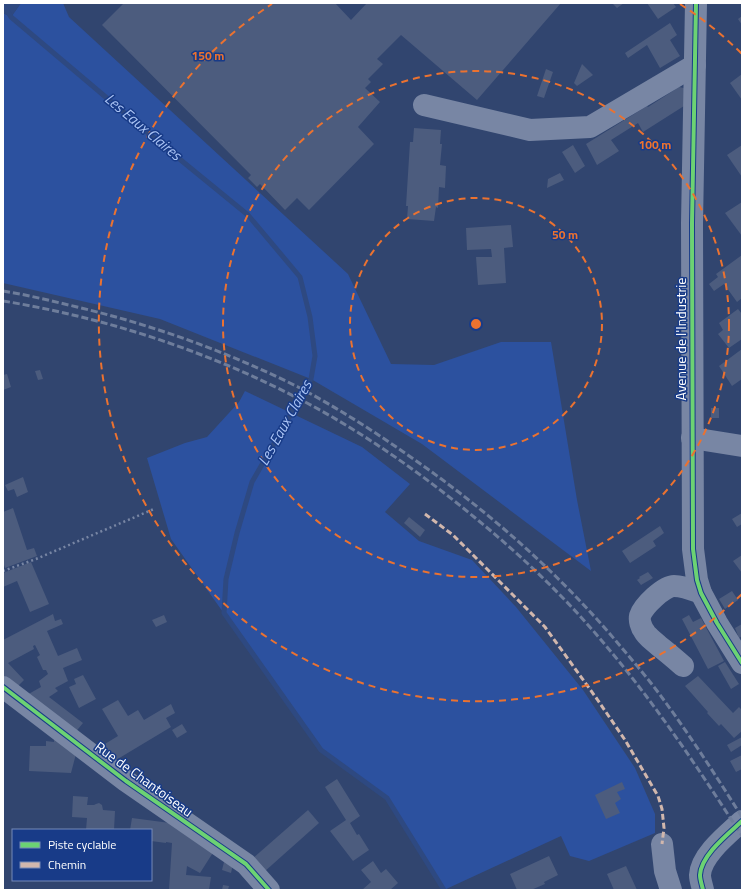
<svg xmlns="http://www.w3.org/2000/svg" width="745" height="893" viewBox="0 0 745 893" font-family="'Titillium Web',sans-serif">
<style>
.green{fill:#2c519f}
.water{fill:#2e4981}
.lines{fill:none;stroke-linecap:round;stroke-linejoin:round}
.stream{stroke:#2e4981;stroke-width:5}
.building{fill:#4c5c7e}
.path{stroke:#7886a4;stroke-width:2.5;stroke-dasharray:2 3;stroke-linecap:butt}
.minor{stroke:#7886a4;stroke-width:22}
.rail{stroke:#6e7d9b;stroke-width:3;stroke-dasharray:7 3;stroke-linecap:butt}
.quiet{stroke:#d1b7ad;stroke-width:3;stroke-dasharray:6 3;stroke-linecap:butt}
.cycleway-casing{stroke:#183b88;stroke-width:6}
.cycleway{stroke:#6cd273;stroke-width:4}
.ring{fill:none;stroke:#eb7230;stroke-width:2;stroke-dasharray:7 5}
.labels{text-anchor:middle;stroke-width:3;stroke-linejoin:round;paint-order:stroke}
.street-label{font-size:14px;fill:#fff;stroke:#183b88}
.water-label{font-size:15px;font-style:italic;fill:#abc4f5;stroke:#183b88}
.centre{fill:#eb7230;stroke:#183b88;stroke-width:2}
.ring-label{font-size:12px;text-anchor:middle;font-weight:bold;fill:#eb7230;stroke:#183b88;stroke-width:3;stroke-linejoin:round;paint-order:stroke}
</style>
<rect width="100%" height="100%" fill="#31456f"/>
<g class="green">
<polygon points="21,3 63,3 69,17 348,274 391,364 434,365 501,342 551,342 577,500 591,571 422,444 311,379 160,319 3,283 3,13 11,17"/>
<polygon points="245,391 362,447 410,484 385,512 419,541 472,560 516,607 583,690 635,768 655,814 655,833 589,861 570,856 561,836 444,890 387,798 321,750 171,539 147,458 185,443 207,437 239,402"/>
</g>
<polygon class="water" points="3,3 21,3 11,17 3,13"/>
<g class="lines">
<polyline class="stream" points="3,4 11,17 166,148 248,215 300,277 310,317 315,356 311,379 252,482 237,533 226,579 224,613 321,750 387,798 444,890"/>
</g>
<g class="building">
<polygon points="124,3 335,3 351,20 367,3 561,3 477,100 401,35 377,59 383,64 368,79 371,82 365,88 380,102 358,127 374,144 309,210 297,198 285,210 260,184 257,187 248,178 251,175 102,25"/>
<polygon points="612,3 624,3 617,8"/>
<polygon points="647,3 673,3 676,7 658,19"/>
<polygon points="742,16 742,25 738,19"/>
<polygon points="670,23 677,35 670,40 680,56 660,68 647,45 628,58 625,53"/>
<polygon points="582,64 593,75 577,86 574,83"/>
<polygon points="546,69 553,72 544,98 537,96"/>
<polygon points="742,74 742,100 730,83"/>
<polygon points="679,87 684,88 684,106 643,132 638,123 611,140 619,151 597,165 586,144 647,106 648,107"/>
<polygon points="414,128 441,130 440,144 442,144 440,165 446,166 445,188 439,187 438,208 436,207 434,221 407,219 408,206 406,206 410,142 413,142"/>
<polygon points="573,145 585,166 575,173 562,152"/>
<polygon points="742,145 742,177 727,155"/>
<polygon points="560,173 564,180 547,188 548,179"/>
<polygon points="742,202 742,236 725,213"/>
<polygon points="511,225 513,247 504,248 506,283 478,285 476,257 492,257 491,249 467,250 466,228"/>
<polygon points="742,255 742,298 737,302 724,284 714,291 709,284 718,277 716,274"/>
<polygon points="738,309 742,314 742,339 729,348 718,334 723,330 719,323"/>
<polygon points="742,349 742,379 732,386 719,366"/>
<polygon points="40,370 43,379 38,380 35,371"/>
<polygon points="7,374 11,387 3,390 3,375"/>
<rect x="711" y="408" width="8" height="10"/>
<polygon points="23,477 28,492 17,497 14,489 8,491 5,485"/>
<polygon points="13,508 27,550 34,548 37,556 5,568 3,562 3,512"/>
<polygon points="742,513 742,524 737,527 732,519"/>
<polygon points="409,517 425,530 420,537 404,523"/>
<polygon points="660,526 664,533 653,541 656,546 630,563 622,551"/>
<polygon points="742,555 742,573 733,561"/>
<polygon points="31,562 49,604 30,612 17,581 3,587 3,573"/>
<polygon points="648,572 653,578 641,585 637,580 640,578 639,577"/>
<polygon points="732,591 738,600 725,609 719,599"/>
<polygon points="53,614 55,621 61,619 63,624 47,631 58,656 77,648 82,660 63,668 68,681 55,688 58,691 49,697 83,723 74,734 25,696 41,687 39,681 48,674 46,670 43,670 37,657 40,655 35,645 33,646 34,649 8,663 24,680 15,689 3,679 3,640"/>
<polygon points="164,615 167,622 156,627 152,620"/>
<polygon points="689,615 693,622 701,618 724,661 708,669 682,619"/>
<polygon points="742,624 742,636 739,638 735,628"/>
<polygon points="725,662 739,684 731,689 718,666"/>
<polygon points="83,675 96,699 79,708 69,687 76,684 74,679"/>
<polygon points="698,676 733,713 739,707 742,710 742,731 734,738 721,724 719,726 707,713 708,712 685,686"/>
<polygon points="118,700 128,716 138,710 144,720 171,704 175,713 166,718 171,727 111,763 95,750 118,736 102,709"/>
<polygon points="182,724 187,732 177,738 172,730"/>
<polygon points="742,737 742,745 731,752 727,745"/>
<polygon points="54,738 76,754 71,773 29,771 30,746 46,746 46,741 54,742"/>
<polygon points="742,755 742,769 736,772 730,761"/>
<polygon points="337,779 360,816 350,823 357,835 359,834 369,850 353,861 330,831 346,820 325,787"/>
<polygon points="622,782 625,789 617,792 621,799 615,803 620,813 606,819 595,795"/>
<polygon points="73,796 88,797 87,805 94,805 96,804 99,803 102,805 103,810 115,811 114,830 86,830 87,818 72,817"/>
<polygon points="308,810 319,823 264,872 253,858"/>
<polygon points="132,818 170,823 214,851 200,873 187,866 186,875 211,877 209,890 169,890 172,843 166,842 166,843 151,841 151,830 130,830"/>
<polygon points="549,856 558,875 544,882 545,884 531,890 517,890 510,874"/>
<polygon points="225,858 233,864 231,873 222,870"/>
<polygon points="373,861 381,873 386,869 398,883 390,890 362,890 371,882 361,870"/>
<polygon points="626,866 637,890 614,890 607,874"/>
<polygon points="223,885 229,886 228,890 222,890"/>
</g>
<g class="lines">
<polyline class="path" points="3,571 36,559 154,509"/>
<g class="minor">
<polyline points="696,3 692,223 693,549 697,580 701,593 717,623 742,663"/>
<polyline points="424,105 530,130 590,127 695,65"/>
<polyline points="692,438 742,446"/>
<path d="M683 666C675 659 667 652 659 646 654 641 647 637 644 631 641 627 639 620 640 616 643 606 664 586 674 586 684 586 693 590 701 593"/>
<polyline points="3,687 126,781 246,864 269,890"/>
<polyline points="662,844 665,871 671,890"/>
<path d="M703 890C702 885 700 880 700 875 701 855 728 834 742 821"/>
</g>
<g class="rail">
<path d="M3 291C28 295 52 301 77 307 153 325 228 352 298 387 334 406 369 428 402 451 481 505 554 568 616 641 633 661 651 682 666 703 693 740 718 779 742 817"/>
<path d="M3 301C108 318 213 353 307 403 369 436 426 477 479 521 525 559 569 601 607 647 657 706 700 771 742 836"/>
</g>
<polyline class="quiet" points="425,514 453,535 545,627 597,699 625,740 658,796 662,809 664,828 662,844"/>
<g class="cycleway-casing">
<g id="cycleway">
<polyline points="696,3 692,223 693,549 697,580 701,593 717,623 742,663"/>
<polyline points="3,687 126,781 246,864 269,890"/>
<path d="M703 890C702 885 700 880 700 875 701 855 728 834 742 821"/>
</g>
</g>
<use href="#cycleway" class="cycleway"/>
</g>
<g class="ring">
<circle cx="476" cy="324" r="126"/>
<circle cx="476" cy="324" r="253"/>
<path d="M742 594A379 379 0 1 1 272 4M680 4A379 379 0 0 1 742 54"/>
</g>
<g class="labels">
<g class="street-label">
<text transform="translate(681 339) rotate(-90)" y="5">Avenue de l'Industrie</text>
<text transform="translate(144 779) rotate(36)" y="5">Rue de Chantoiseau</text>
</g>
<g class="water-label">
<text transform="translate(143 127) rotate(40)" y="5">Les Eaux Claires</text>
<text transform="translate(285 423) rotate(-61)" y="5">Les Eaux Claires</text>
</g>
</g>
<circle cx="476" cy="324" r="6" class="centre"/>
<g class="ring-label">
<text x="208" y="60">150 m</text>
<text x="655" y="149">100 m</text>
<text x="565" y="239">50 m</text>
</g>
<rect width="745" height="893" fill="none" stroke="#ffffff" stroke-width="8"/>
<rect x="12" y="829" width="140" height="52" fill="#183b88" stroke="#7489b8"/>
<rect x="20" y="842" width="20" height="6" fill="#6cd273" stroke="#7489b8"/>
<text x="48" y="849" font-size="12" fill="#ffffff">Piste cyclable</text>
<rect x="20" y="862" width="20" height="6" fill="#d1b7ad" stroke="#7489b8"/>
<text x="48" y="869" font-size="12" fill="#ffffff">Chemin</text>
</svg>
